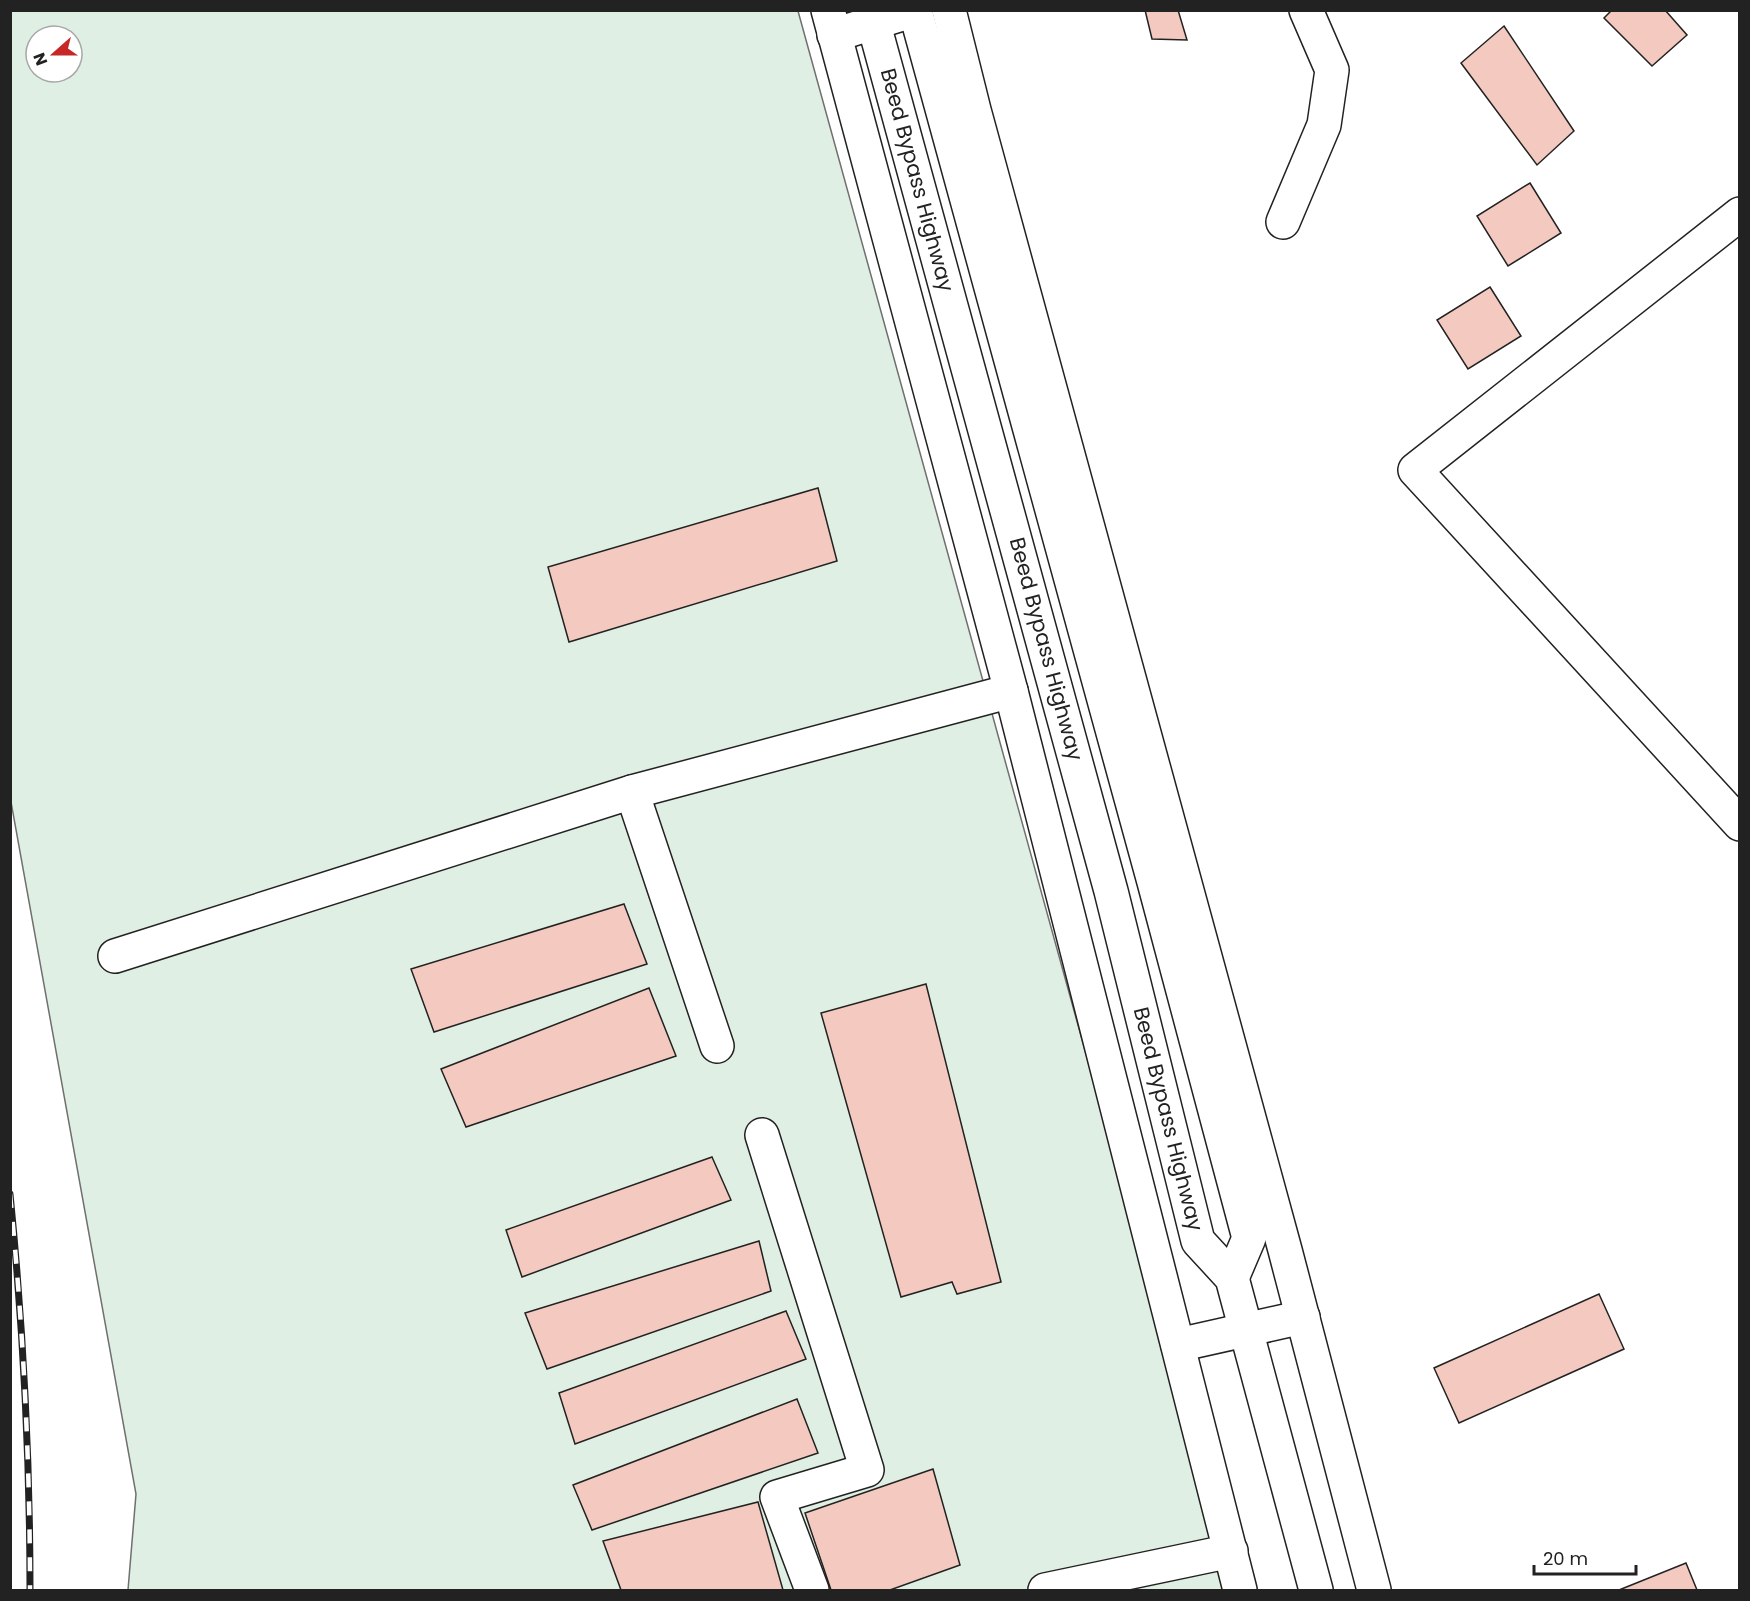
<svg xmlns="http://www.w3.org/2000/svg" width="1750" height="1601" viewBox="0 0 1750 1601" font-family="Poppins,sans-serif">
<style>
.green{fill:#e0efe3;stroke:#6f6f6f;stroke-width:1.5;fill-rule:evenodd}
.building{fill:#f3c9c0;stroke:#222;stroke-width:1.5}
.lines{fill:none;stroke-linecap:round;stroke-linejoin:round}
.minor-casing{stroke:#222;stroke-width:36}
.highway-casing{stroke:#222;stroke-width:36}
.minor{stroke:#fff;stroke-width:33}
.highway{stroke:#fff;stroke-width:33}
.rail-casing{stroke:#222;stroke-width:7}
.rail{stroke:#fff;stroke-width:4.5;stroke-dasharray:14;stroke-linecap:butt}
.labels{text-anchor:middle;stroke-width:4.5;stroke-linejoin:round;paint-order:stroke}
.street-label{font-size:21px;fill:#222;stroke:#fff}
</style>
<rect width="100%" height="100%" fill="#fff"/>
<path class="green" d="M10 11H798L1234 1590H128L136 1494 11 802ZM36 36H72V72H36Z"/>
<g class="building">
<polygon points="1145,10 1178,10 1187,40 1152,39"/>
<polygon points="1612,10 1665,10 1687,35 1652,66 1604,18"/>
<polygon points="1504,26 1574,131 1537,165 1461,63"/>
<polygon points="1530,183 1561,233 1508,266 1477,216"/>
<polygon points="1490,287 1521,336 1468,369 1437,320"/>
<polygon points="818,488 837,561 569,642 548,567"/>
<polygon points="624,904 647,964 434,1032 411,969"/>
<polygon points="926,984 1001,1282 957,1294 952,1282 901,1297 821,1013"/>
<polygon points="649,988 676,1056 466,1127 441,1069"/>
<polygon points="712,1157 731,1200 522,1277 506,1230"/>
<polygon points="759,1241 771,1291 547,1369 525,1313"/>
<polygon points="1599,1294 1624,1349 1459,1423 1434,1368"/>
<polygon points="786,1311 806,1359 575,1444 559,1393"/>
<polygon points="797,1399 818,1453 592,1530 573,1485"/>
<polygon points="933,1469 960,1565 890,1590 831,1590 805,1513"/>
<polygon points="758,1502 783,1590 621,1590 603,1541"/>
<polygon points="1686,1563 1697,1590 1619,1590"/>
</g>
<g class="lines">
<g class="minor-casing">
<g id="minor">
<polyline points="828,10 1011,691 1240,1590"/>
<polyline points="949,10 974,110 1285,1250 1374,1590"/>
<polyline points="834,35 915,10"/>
<polyline points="1740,214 1415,470 1740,824"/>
<polyline points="1283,222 1324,125 1332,70 1306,10"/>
<polyline points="632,792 717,1046"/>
<polyline points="115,956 632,792 1011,691"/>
<polyline points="762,1135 867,1470 777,1497 812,1590"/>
<polyline points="1178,1345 1303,1317"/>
<polyline points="1045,1590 1231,1551"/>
</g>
</g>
<g class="highway-casing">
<g id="highway">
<polyline points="870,10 1111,891 1198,1241 1232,1278 1316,1590"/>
<polyline points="915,10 1154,882 1249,1238 1232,1278"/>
</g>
</g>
<use href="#minor" class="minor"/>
<use href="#highway" class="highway"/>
<g class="rail-casing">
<path id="rail" d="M10 1194C23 1326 30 1458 30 1590"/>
</g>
<use href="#rail" class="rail"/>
</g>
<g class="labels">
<g class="street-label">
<text transform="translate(917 180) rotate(75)" y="7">Beed Bypass Highway</text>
<text transform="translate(1046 649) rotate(75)" y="7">Beed Bypass Highway</text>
<text transform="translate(1168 1119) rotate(76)" y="7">Beed Bypass Highway</text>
</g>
</g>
<rect width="1750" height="1601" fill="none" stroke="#222222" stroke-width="24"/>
<g transform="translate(54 54) rotate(249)"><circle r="28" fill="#ffffff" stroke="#a7a7a7" stroke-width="1.5"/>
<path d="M0-4.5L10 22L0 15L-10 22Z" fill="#c62828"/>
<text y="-9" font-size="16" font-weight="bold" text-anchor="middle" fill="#222222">N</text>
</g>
<path d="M1534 1565v9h102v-9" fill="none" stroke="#222222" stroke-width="3"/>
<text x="1543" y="1565" font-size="18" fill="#222222" stroke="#ffffff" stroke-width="4.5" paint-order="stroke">20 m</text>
</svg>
